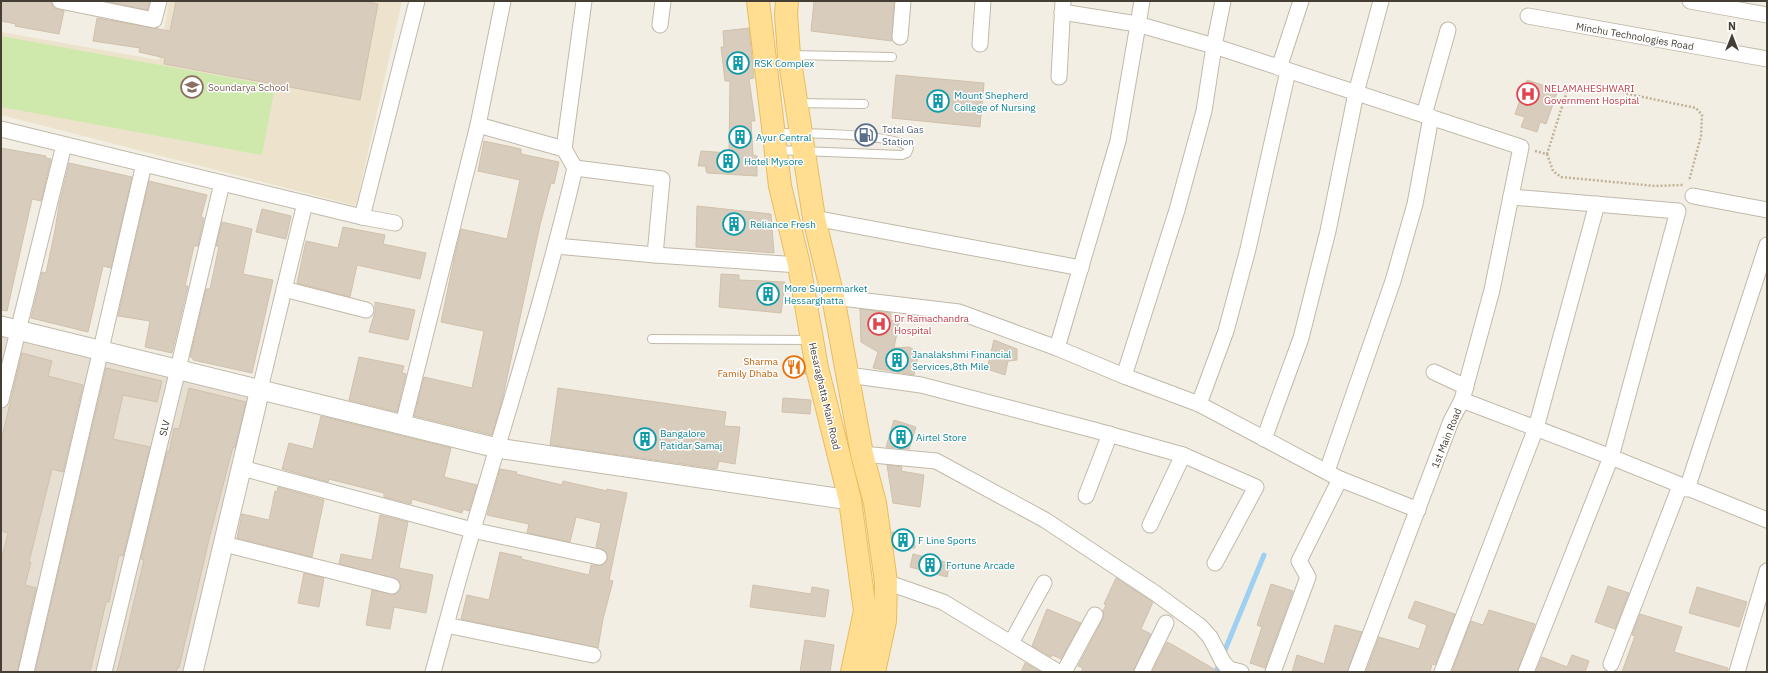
<svg xmlns="http://www.w3.org/2000/svg" width="1768" height="673" viewBox="0 0 1768 673" font-family="'IBM Plex Sans',sans-serif">
<style>
.residential{fill:#e7e0d2}
.education{fill:#ede3cd}
.green{fill:#cee9ab}
.lines{fill:none;stroke-linecap:round;stroke-linejoin:round}
.stream{stroke:#9dd0f2;stroke-width:5}
.building{fill:#d8ccbc;stroke:#d0c1ac}
.service-casing{stroke:#c1b9a9;stroke-width:10}
.minor-casing{stroke:#c1b9a9;stroke-width:17}
.tertiary-casing{stroke:#c1b9a9;stroke-width:21}
.primary-casing{stroke:#e8bc5d;stroke-width:24}
.path{stroke:#c1b197;stroke-width:2.5;stroke-dasharray:2 2;stroke-linecap:butt}
.service{stroke:#fff;stroke-width:8}
.minor{stroke:#fff;stroke-width:15}
.tertiary{stroke:#fff;stroke-width:19}
.primary{stroke:#ffde91;stroke-width:22}
.labels{text-anchor:middle;stroke-width:3;stroke-linejoin:round;paint-order:stroke}
.street-label{font-size:10px;fill:#453e34;stroke:#fff}
.culture-label{font-size:10px;fill:#0d838f;stroke:#fff;text-anchor:start}
.education-label{font-size:10px;fill:#785e54;stroke:#fff;text-anchor:start}
.health-label{font-size:10px;fill:#be3a42;stroke:#fff;text-anchor:start}
.service-label{font-size:10px;fill:#4e5e75;stroke:#fff;text-anchor:start}
.food-label{font-size:10px;fill:#c56008;stroke:#fff;text-anchor:end}
</style>
<rect width="100%" height="100%" fill="#f3eee4"/>
<polygon class="residential" points="1,335 253,396 183,672 1,672"/>
<polygon class="education" points="169,1 402,1 356,206 1,115 1,32 159,60"/>
<polygon class="green" points="1,36 275,86 262,155 1,107"/>
<g class="lines">
<polyline class="stream" points="1216,672 1264,555"/>
</g>
<g class="building">
<polygon points="1,1 51,1 54,8 64,11 59,34 15,26 16,24 1,21"/>
<polygon points="105,1 150,1 147,10"/>
<polygon points="176,1 363,1 378,4 360,100 164,64 165,58 139,52 140,48 93,41 97,18 170,31"/>
<polygon points="814,1 894,1 892,41 811,31"/>
<polygon points="749,28 754,78 749,79 755,121 751,121 753,155 757,156 757,176 707,173 705,166 698,166 701,151 729,153 730,81 725,81 721,47 724,47 723,31"/>
<polygon points="896,75 984,83 980,127 892,118"/>
<polygon points="1527,80 1558,90 1546,124 1540,122 1537,132 1521,127 1525,117 1515,114"/>
<polygon points="484,141 521,149 521,154 559,162 554,184 551,183 540,225 502,401 492,435 414,416 424,377 472,388 484,331 441,322 455,254 461,229 507,239 520,180 478,171"/>
<polygon points="1,148 46,156 46,158 51,159 41,201 32,199 7,311 1,310"/>
<polygon points="69,163 132,177 111,268 103,266 88,332 31,318 42,272 46,273 55,230 59,205"/>
<polygon points="149,181 207,195 201,217 204,218 198,246 194,246 185,286 188,286 172,353 145,347 150,321 118,316"/>
<polygon points="697,206 771,214 774,253 696,247"/>
<polygon points="262,209 291,216 286,239 256,232"/>
<polygon points="222,222 252,229 243,274 273,280 252,373 193,360 193,358 190,357 206,289 210,289 219,246 216,246"/>
<polygon points="343,227 385,235 383,244 426,253 420,279 357,265 350,297 297,283 306,241 338,248"/>
<polygon points="721,274 739,275 739,280 785,282 781,313 719,307"/>
<polygon points="375,302 415,310 408,340 369,332 375,312"/>
<polygon points="860,309 891,313 891,320 899,323 894,348 909,347 919,352 914,375 873,368 878,352 861,342"/>
<polygon points="994,340 1017,349 1017,360 1008,361 1005,375 987,369"/>
<polygon points="22,353 52,361 48,376 83,385 63,472 52,469 29,562 31,562 25,585 36,588 17,672 1,672 1,561 8,533 1,531 1,441"/>
<polygon points="359,357 404,366 402,373 406,374 397,412 349,400"/>
<polygon points="786,358 803,359 806,374 785,373"/>
<polygon points="106,368 162,381 157,402 123,395 113,439 150,447 123,556 119,555 109,602 106,602 90,672 35,672"/>
<polygon points="189,388 246,402 235,448 233,447 210,535 179,668 178,667 176,672 117,672 144,560 141,559 167,451 169,452 174,428 179,429"/>
<polygon points="558,388 726,412 724,426 740,427 735,464 719,461 717,469 550,445"/>
<polygon points="783,398 811,400 810,414 782,412"/>
<polygon points="321,416 451,448 444,477 477,485 469,511 463,509 462,513 412,499 411,504 384,497 384,493 329,479 328,482 282,469 289,443 313,449"/>
<polygon points="894,420 916,427 909,449 886,447"/>
<polygon points="887,465 902,467 901,471 924,475 920,507 893,503"/>
<polygon points="500,469 517,472 516,474 562,485 563,481 607,491 607,489 627,493 609,580 613,581 603,619 598,648 461,619 467,595 489,600 500,552 522,557 521,559 589,575 591,565 602,565 608,559 605,551 596,547 601,523 576,517 570,542 527,533 529,524 487,515"/>
<polygon points="278,487 324,500 312,557 237,538 242,514 269,520 275,491 277,492"/>
<polygon points="380,515 408,522 399,568 433,575 426,613 394,607 390,629 366,625 372,590 395,594 401,589 398,580 339,564 341,554 372,560"/>
<polygon points="892,532 913,533 915,548 894,548"/>
<polygon points="913,554 950,563 947,577 910,567"/>
<polygon points="304,573 324,578 319,607 298,603"/>
<polygon points="1116,578 1153,602 1141,629 1151,634 1133,672 1081,672 1083,668 1078,666 1103,619 1103,611 1106,605 1104,604"/>
<polygon points="1271,584 1293,591 1265,668 1250,663 1262,627 1257,625"/>
<polygon points="753,585 811,594 812,587 829,590 825,617 750,607"/>
<polygon points="1608,586 1629,593 1615,629 1595,622"/>
<polygon points="1697,587 1747,602 1739,627 1689,613"/>
<polygon points="1415,601 1455,614 1435,665 1432,664 1430,672 1366,672 1379,637 1419,649 1427,625 1408,618"/>
<polygon points="1047,609 1081,623 1061,659 1052,655 1051,657 1032,646"/>
<polygon points="1489,610 1535,624 1517,672 1452,671 1471,621 1483,625"/>
<polygon points="1640,614 1682,627 1674,652 1728,668 1728,672 1622,672 1635,636 1632,635"/>
<polygon points="1335,625 1362,632 1347,672 1292,672 1297,655 1324,664"/>
<polygon points="805,640 834,645 830,672 800,672"/>
<polygon points="1167,642 1173,645 1219,672 1152,672"/>
<polygon points="1572,655 1589,661 1585,672 1536,672 1542,657 1567,667"/>
<polygon points="1025,663 1041,672 1021,672"/>
</g>
<g class="lines">
<g class="service-casing">
<g id="service">
<polyline points="790,55 892,57"/>
<polyline points="796,103 864,104"/>
<path d="M774 133C796 133 898 133 909 148L907 153 902 155 776 150"/>
<polyline points="652,339 811,340"/>
</g>
</g>
<g class="minor-casing">
<g id="minor">
<polyline points="60,1 154,20 159,1"/>
<polyline points="1690,1 1767,15"/>
<polyline points="1062,12 1137,24 1214,46 1521,147 1492,290 1462,400 1451,421 1356,672"/>
<polyline points="1528,16 1767,59"/>
<polyline points="660,25 663,1"/>
<polyline points="900,37 903,1"/>
<polyline points="980,44 983,1"/>
<polyline points="1279,68 1301,1"/>
<polyline points="1059,77 1063,1"/>
<polyline points="1424,115 1448,30"/>
<path d="M478 125 564 149 575 168C539 322 487 472 446 625L593 655"/>
<polyline points="1,129 362,217 417,1"/>
<polyline points="564,149 584,1"/>
<polyline points="575,168 662,179 655,255"/>
<polyline points="1693,196 1767,210"/>
<polyline points="1511,197 1678,211 1611,457 1526,672"/>
<polyline points="362,217 395,223"/>
<polyline points="814,218 1081,268"/>
<polyline points="556,246 655,255 799,265"/>
<polyline points="284,289 366,310"/>
<polyline points="833,297 959,312 1057,348 1124,376 1199,404 1340,479 1418,510"/>
<polyline points="1057,348 1118,141 1142,1"/>
<polyline points="1434,372 1466,387"/>
<polyline points="848,375 921,385 1094,430 1183,455 1256,487 1215,563"/>
<polyline points="1124,376 1177,210 1204,111 1214,46 1223,1"/>
<polyline points="260,389 305,203"/>
<polyline points="1,400 64,145"/>
<polyline points="1462,400 1611,457 1767,520"/>
<polyline points="1199,404 1226,331 1248,249 1288,71"/>
<polyline points="403,424 478,125 503,1"/>
<polyline points="1264,439 1301,338 1328,231 1356,93 1381,1"/>
<polyline points="862,454 936,461 1045,520 1155,593 1200,626 1210,637 1223,662 1229,669 1241,672"/>
<polyline points="242,468 472,530 599,557"/>
<polyline points="1327,471 1393,281 1415,204 1431,117"/>
<polyline points="1687,489 1767,245"/>
<polyline points="1086,496 1110,434"/>
<polyline points="1150,525 1183,455"/>
<polyline points="224,544 392,586"/>
<polyline points="886,582 943,602 1058,672"/>
<polyline points="1011,643 1044,583"/>
<polyline points="1611,664 1680,486"/>
<polyline points="26,672 144,164"/>
<polyline points="104,672 178,369 222,183"/>
<polyline points="433,672 446,625"/>
<polyline points="1064,672 1095,615"/>
<polyline points="1142,672 1166,623"/>
<polyline points="1273,672 1308,577 1299,561 1340,479"/>
<polyline points="1442,672 1536,428 1597,204"/>
<polyline points="1737,672 1767,571"/>
</g>
</g>
<g class="tertiary-casing">
<g id="tertiary">
<polyline points="1,326 497,448 850,500"/>
<polyline points="193,672 260,389"/>
</g>
</g>
<g class="primary-casing">
<g id="primary">
<polyline points="758,1 780,186 799,265 817,368 850,500 865,611 852,672"/>
<polyline points="787,1 786,14 789,55 814,218 833,297 862,454 875,503 886,582 885,621 874,672"/>
</g>
</g>
<g class="path">
<polyline points="1535,151 1547,154 1567,91 1574,86 1595,87 1696,108 1702,115 1701,136 1689,181"/>
<polyline points="1547,154 1553,171 1561,177 1655,186 1683,185"/>
</g>
<use href="#service" class="service"/>
<use href="#minor" class="minor"/>
<use href="#tertiary" class="tertiary"/>
<use href="#primary" class="primary"/>
</g>
<defs>
<g id="building-ring" transform="scale(1.15)"><circle r="9.5" fill="#fff" stroke="#0f9aa8" stroke-width="1.5"/><path d="M-4-6H4V6H1V3H-1V6H-4ZM-2.5-4.3h1.7v1.8h-1.7ZM.8-4.3h1.7v1.8H.8ZM-2.5-1h1.7V.8h-1.7ZM.8-1h1.7V.8H.8Z" fill="#0f9aa8"/></g>
<g id="school-ring" transform="scale(1.15)"><circle r="9.5" fill="#fff" stroke="#8d6e63" stroke-width="1.5"/><path d="M0-5L7-2L0 1L-7-2ZM-4 1L0 2.5L4 1V4Q0 6-4 4Z" fill="#8d6e63"/></g>
<g id="hospital-ring" transform="scale(1.15)"><circle r="9.5" fill="#fff" stroke="#e0444e" stroke-width="1.5"/><path d="M-5-5h3v3.5h4V-5h3V5h-3V1.5h-4V5h-3Z" fill="#e0444e"/></g>
<g id="fuel-ring" transform="scale(1.15)"><circle r="9.5" fill="#fff" stroke="#5c6f8a" stroke-width="1.5"/><path d="M-5.5-6h7V0h2V4h1.3V-2.5L3-4.5l.8-.8L6-3V5H2.5V1h-1V6h-7ZM-4.2-4.7v3.2H.2V-4.7Z" fill="#5c6f8a"/></g>
<g id="restaurant-ring" transform="scale(1.15)"><circle r="9.5" fill="#fff" stroke="#e8710a" stroke-width="1.5"/><path d="M-5-6h1v4h1v-4h1v4h1v-4h1v5L-1.5 .5V6h-2V.5L-5-1ZM5-6V6H3V1.5H1.5Q1.5-4 5-6Z" fill="#e8710a"/></g>
</defs>
<g fill-rule="evenodd">
<use href="#building-ring" x="738" y="63"/>
<use href="#school-ring" x="192" y="87"/>
<use href="#hospital-ring" x="1528" y="94"/>
<use href="#building-ring" x="938" y="101"/>
<use href="#fuel-ring" x="866" y="135"/>
<use href="#building-ring" x="740" y="137"/>
<use href="#building-ring" x="728" y="161"/>
<use href="#building-ring" x="734" y="224"/>
<use href="#building-ring" x="768" y="294"/>
<use href="#hospital-ring" x="879" y="324"/>
<use href="#building-ring" x="897" y="360"/>
<use href="#restaurant-ring" x="794" y="367"/>
<use href="#building-ring" x="901" y="437"/>
<use href="#building-ring" x="645" y="439"/>
<use href="#building-ring" x="903" y="540"/>
<use href="#building-ring" x="930" y="565"/>
</g>
<g class="labels">
<g class="street-label">
<text transform="translate(1635 36) rotate(10)" y="4">Minchu Technologies Road</text>
<text transform="translate(825 396) rotate(77)" y="4">Hesaraghatta Main Road</text>
<text transform="translate(164 428) rotate(-76)" y="4">SLV</text>
<text transform="translate(1446 438) rotate(-68)" y="4">1st Main Road</text>
</g>
<g class="culture-label">
<text x="754" y="67">RSK Complex</text>
<text x="954" y="99">Mount Shepherd<tspan x="954" dy="12">College of Nursing</tspan></text>
<text x="756" y="141">Ayur Central</text>
<text x="744" y="165">Hotel Mysore</text>
<text x="750" y="228">Reliance Fresh</text>
<text x="784" y="292">More Supermarket<tspan x="784" dy="12">Hessarghatta</tspan></text>
<text x="912" y="358">Janalakshmi Financial<tspan x="912" dy="12">Services,8th Mile</tspan></text>
<text x="660" y="437">Bangalore<tspan x="660" dy="12">Patidar Samaj</tspan></text>
<text x="916" y="441">Airtel Store</text>
<text x="918" y="544">F Line Sports</text>
<text x="946" y="569">Fortune Arcade</text>
</g>
<g class="education-label">
<text x="208" y="91">Soundarya School</text>
</g>
<g class="health-label">
<text x="1544" y="92">NELAMAHESHWARI<tspan x="1544" dy="12">Government Hospital</tspan></text>
<text x="894" y="322">Dr Ramachandra<tspan x="894" dy="12">Hospital</tspan></text>
</g>
<g class="service-label">
<text x="882" y="133">Total Gas<tspan x="882" dy="12">Station</tspan></text>
</g>
<g class="food-label">
<text x="778" y="365">Sharma<tspan x="778" dy="12">Family Dhaba</tspan></text>
</g>
</g>
<rect width="1768" height="673" fill="none" stroke="#453e34" stroke-width="4"/>
<g transform="translate(1732 36)" stroke="#ffffff" stroke-width="3" paint-order="stroke">
<path d="M0-3L7 15L0 10L-7 15Z" fill="#453e34"/>
<text y="-6" font-size="11" font-weight="bold" text-anchor="middle" fill="#453e34">N</text>
</g>
</svg>
